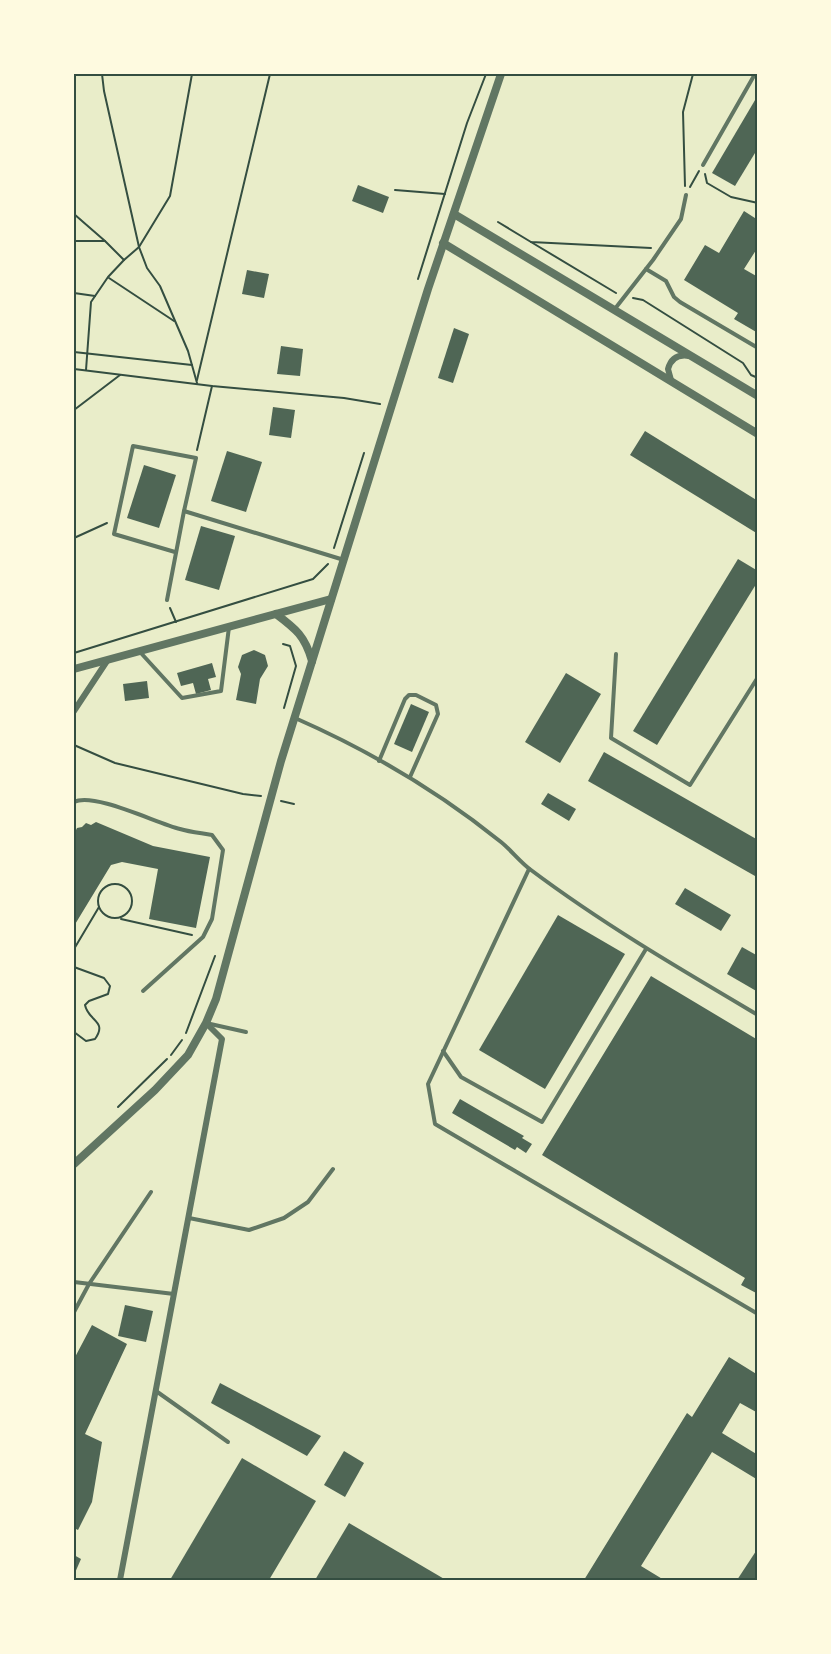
<svg xmlns="http://www.w3.org/2000/svg" width="831" height="1654" viewBox="0 0 831 1654" font-family="'Work Sans',sans-serif">
<style>
.building{fill:#4f6655}
.lines{fill:none;stroke-linecap:round;stroke-linejoin:round}
.path{stroke:#344e41;stroke-width:2}
.service{stroke:#617663;stroke-width:4}
.minor{stroke:#617663;stroke-width:6}
.tertiary{stroke:#617663;stroke-width:8}
.neatline{fill:none;stroke:#344e41;stroke-width:2}
</style>
<rect width="100%" height="100%" fill="#e9edc9"/>
<g class="building">
<polygon points="758,95 758,148 735,186 712,173"/>
<polygon points="358,185 389,197 383,213 352,201"/>
<polygon points="744,211 758,220 758,247 744,269 758,277 758,333 734,319 738,313 684,280 705,245 719,253"/>
<polygon points="247,270 269,274 264,298 242,294"/>
<polygon points="454,328 469,334 453,383 438,378"/>
<polygon points="281,346 303,349 300,376 277,374"/>
<polygon points="273,407 295,410 291,438 269,435"/>
<polygon points="645,431 758,501 758,534 630,455"/>
<polygon points="227,451 262,462 246,512 211,501"/>
<polygon points="144,465 176,475 159,528 127,518"/>
<polygon points="201,526 235,536 219,590 185,580"/>
<polygon points="738,559 758,571 758,581 657,745 633,731"/>
<polygon points="254,650 265,655 268,666 260,679 256,704 236,700 241,674 238,667 242,655"/>
<polygon points="212,663 216,677 208,679 211,690 196,694 193,683 181,686 177,673"/>
<polygon points="566,673 601,694 560,763 525,742"/>
<polygon points="147,681 149,698 125,701 123,684"/>
<polygon points="411,704 429,712 412,752 394,744"/>
<polygon points="604,752 758,840 758,873 755,876 588,781"/>
<polygon points="548,793 576,809 569,821 541,804"/>
<polygon points="96,822 153,846 210,857 196,928 149,919 158,869 122,862 111,865 74,926 74,834 77,828 82,827 86,823 91,825"/>
<polygon points="685,888 731,915 721,931 675,904"/>
<polygon points="558,915 625,954 545,1089 479,1050"/>
<polygon points="742,947 758,956 758,992 727,974"/>
<polygon points="651,976 758,1040 758,1294 741,1285 745,1278 542,1155"/>
<polygon points="460,1099 524,1136 522,1138 532,1144 526,1153 517,1147 515,1150 452,1113"/>
<polygon points="125,1305 153,1311 146,1342 118,1336"/>
<polygon points="92,1325 127,1344 85,1434 102,1442 92,1502 78,1530 74,1528 74,1359"/>
<polygon points="729,1357 758,1375 758,1413 740,1403 722,1433 758,1455 758,1480 712,1452 641,1566 664,1580 584,1580 687,1413 692,1417"/>
<polygon points="220,1383 321,1436 307,1456 211,1403"/>
<polygon points="344,1451 364,1463 345,1497 324,1485"/>
<polygon points="242,1458 316,1501 269,1580 170,1580"/>
<polygon points="349,1523 446,1580 315,1580"/>
<polygon points="758,1548 758,1580 737,1580"/>
<polygon points="74,1555 81,1559 74,1575"/>
</g>
<g class="lines">
<g class="path">
<polyline points="102,74 104,91 139,247 147,268 160,286 188,351 197,383"/>
<polyline points="705,174 707,183 731,197 758,203"/>
<polyline points="685,186 683,112 693,74"/>
<polyline points="690,187 699,171"/>
<polyline points="395,190 445,194"/>
<polyline points="74,214 105,241 124,260"/>
<polyline points="498,222 531,242 651,248"/>
<polyline points="74,241 105,241"/>
<polyline points="531,242 616,293"/>
<polyline points="109,278 174,321"/>
<polyline points="418,279 467,123 486,74"/>
<polyline points="74,293 95,296"/>
<polyline points="633,298 643,300 743,363 751,375 758,378"/>
<polyline points="74,352 192,365"/>
<polyline points="74,369 212,386 344,398 380,404"/>
<polyline points="86,370 91,302 108,277 124,260 139,247 170,196 192,74"/>
<polyline points="197,380 270,74"/>
<polyline points="74,410 120,375"/>
<polyline points="197,450 212,386"/>
<polyline points="74,538 107,523"/>
<polyline points="334,548 364,453"/>
<polyline points="170,608 176,622"/>
<polyline points="283,644 290,646 296,666 284,708"/>
<polyline points="74,653 313,579 328,564"/>
<polyline points="74,745 115,763 243,794 261,796"/>
<polyline points="281,801 294,804"/>
<circle cx="115" cy="901" r="17"/>
<polyline points="121,919 192,935"/>
<polyline points="74,949 99,907"/>
<path d="M74 967 104 978 110 986 108 994 89 1001 85 1005C88 1021 108 1021 95 1039L86 1041 74 1032"/>
<polyline points="186,1033 215,956"/>
<polyline points="171,1055 182,1040"/>
<polyline points="118,1107 167,1059"/>
</g>
<g class="service">
<polyline points="703,165 755,74"/>
<polyline points="646,269 666,281 674,297 680,302 758,348"/>
<polyline points="614,310 653,260 681,219 686,195"/>
<polyline points="175,552 114,534 133,446 196,458 184,511"/>
<polyline points="167,600 184,511 344,560"/>
<polyline points="140,652 182,698 221,691 229,627"/>
<polyline points="616,654 611,738 690,785 758,677"/>
<path d="M295 718C368 750 439 792 501 842 512 851 520 862 531 870 603 924 680 969 758 1015"/>
<polyline points="379,761 405,699 409,695 416,695 436,705 438,714 410,777"/>
<path d="M74 802C94 792 156 823 180 829 190 832 201 833 212 835L223 850 212 919 203 937 143 991"/>
<polyline points="529,869 428,1084 435,1124 758,1314"/>
<polyline points="206,1023 246,1032"/>
<polyline points="443,1051 461,1077 542,1122 646,949"/>
<polyline points="189,1218 249,1230 284,1218 308,1202 333,1169"/>
<polyline points="74,1282 174,1294"/>
<polyline points="74,1312 89,1284 151,1192"/>
<polyline points="156,1391 228,1442"/>
</g>
<g class="minor">
<path d="M671 380 668 369C671 358 678 354 689 356"/>
<polyline points="74,711 107,661"/>
<polyline points="120,1580 222,1039 206,1023"/>
</g>
<g class="tertiary">
<polyline points="454,214 758,396"/>
<polyline points="443,243 758,434"/>
<path d="M276 614C296 629 305 636 312 661"/>
<polyline points="74,669 331,599"/>
<polyline points="74,1164 155,1090 188,1055 206,1023 216,999 281,761 428,289 501,74"/>
</g>
</g>
<rect width="831" height="1654" fill="none" stroke="#fefae0" stroke-width="150"/>
<rect x="75" y="75" width="681" height="1504" class="neatline"/>
</svg>
